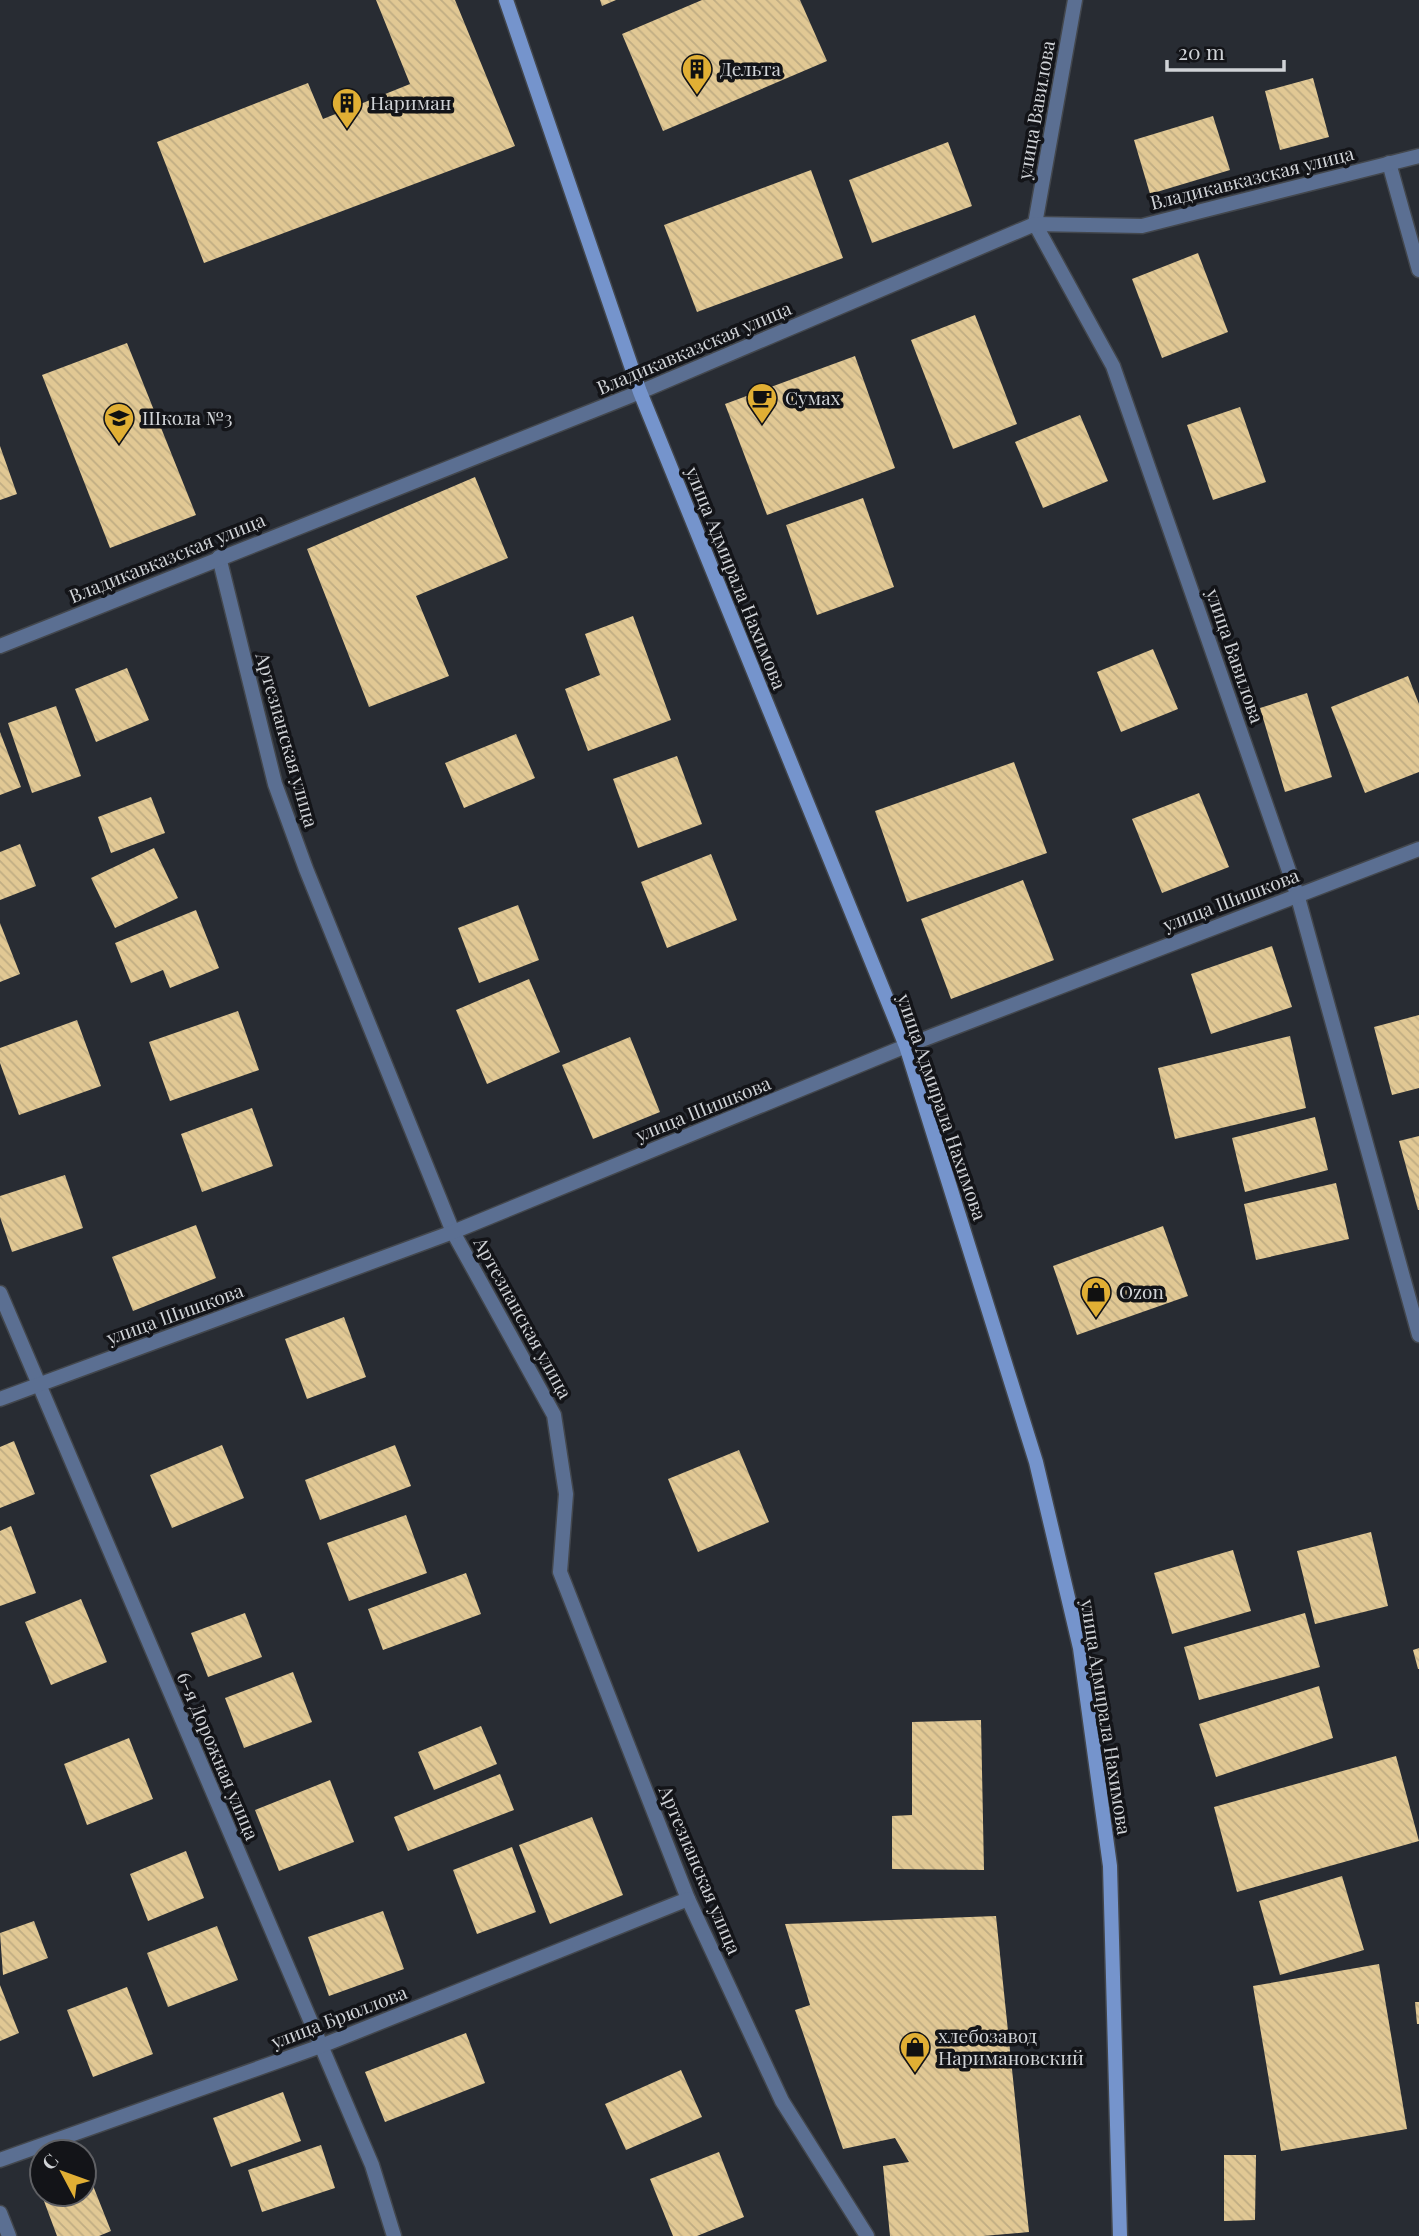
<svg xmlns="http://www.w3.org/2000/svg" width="1419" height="2236" viewBox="0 0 1419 2236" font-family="'Playfair Display',serif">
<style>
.building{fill:url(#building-back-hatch)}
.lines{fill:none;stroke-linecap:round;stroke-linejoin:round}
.minor-casing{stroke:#43474d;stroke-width:17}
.secondary-casing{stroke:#43474d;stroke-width:17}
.minor{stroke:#5b6f92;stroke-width:14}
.secondary{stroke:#7594cc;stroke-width:14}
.labels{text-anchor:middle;stroke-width:7;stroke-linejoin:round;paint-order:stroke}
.poi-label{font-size:19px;fill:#d0d3d7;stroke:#131418;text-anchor:start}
.street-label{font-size:19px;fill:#d0d3d7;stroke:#131418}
</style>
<defs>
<pattern id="building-back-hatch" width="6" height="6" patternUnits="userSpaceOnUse" patternTransform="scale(1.75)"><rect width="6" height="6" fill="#e1c894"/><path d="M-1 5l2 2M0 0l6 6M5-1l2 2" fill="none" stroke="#c0ad83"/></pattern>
</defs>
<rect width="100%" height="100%" fill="#282c33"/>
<g class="building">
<polygon points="376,0 455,0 515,146 204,263 157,142 308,83 323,119 410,84"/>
<polygon points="600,0 616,0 602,6"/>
<polygon points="702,0 800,0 827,61 663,131 622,34"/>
<polygon points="1313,78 1329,137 1280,150 1265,91"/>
<polygon points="1213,116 1230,170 1150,194 1134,140"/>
<polygon points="948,142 972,206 872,243 849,180"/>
<polygon points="811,170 843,258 697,312 664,225"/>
<polygon points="1198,253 1228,332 1162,358 1132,279"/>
<polygon points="975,315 1017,424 953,449 911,340"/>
<polygon points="127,343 196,515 110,548 42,375"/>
<polygon points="855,356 895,468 767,515 725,404"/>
<polygon points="1240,407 1266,482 1213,500 1187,425"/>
<polygon points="1080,415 1108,481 1043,508 1015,442"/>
<polygon points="0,446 17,494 0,500"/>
<polygon points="475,477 508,558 416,596 449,676 369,707 307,549"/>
<polygon points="863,498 894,587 817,615 786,525"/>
<polygon points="633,616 671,720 588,751 565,689 600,675 585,634"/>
<polygon points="1153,649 1178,709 1121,732 1097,672"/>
<polygon points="127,668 149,720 96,742 75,689"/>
<polygon points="1408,676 1419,704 1419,772 1365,793 1331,707"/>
<polygon points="1307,693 1332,777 1285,792 1260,708"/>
<polygon points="56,706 81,776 32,793 8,723"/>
<polygon points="0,732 21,787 0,795"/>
<polygon points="516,734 535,778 464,808 445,763"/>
<polygon points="677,756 702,824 638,848 613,779"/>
<polygon points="1014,762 1047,853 907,902 875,811"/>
<polygon points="1199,793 1229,867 1162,893 1132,819"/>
<polygon points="151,797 165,833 111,853 98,817"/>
<polygon points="20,844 36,886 0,900 0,852"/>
<polygon points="154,848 178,898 115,928 91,878"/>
<polygon points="711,854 737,920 667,948 641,882"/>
<polygon points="1023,880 1054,960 951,999 921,919"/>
<polygon points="518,905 539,960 479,983 458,928"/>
<polygon points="196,910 219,968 170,988 163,970 131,983 115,943"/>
<polygon points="0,923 20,974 0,982"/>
<polygon points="1272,946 1292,1007 1211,1034 1191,974"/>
<polygon points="529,979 560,1052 487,1084 456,1010"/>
<polygon points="238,1011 259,1070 170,1101 149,1042"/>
<polygon points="1419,1015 1419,1088 1392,1095 1374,1027"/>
<polygon points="77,1020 101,1086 19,1115 0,1063 0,1048"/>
<polygon points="1290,1036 1306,1108 1175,1139 1158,1068"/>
<polygon points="630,1037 660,1112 593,1139 562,1065"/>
<polygon points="252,1108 273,1166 202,1192 181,1134"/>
<polygon points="1315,1117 1328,1170 1245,1192 1232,1138"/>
<polygon points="1419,1136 1419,1210 1418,1210 1399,1141"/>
<polygon points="65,1175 83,1228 12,1252 0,1217 0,1196"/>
<polygon points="1336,1183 1349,1239 1256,1260 1244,1204"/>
<polygon points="196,1225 216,1278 133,1311 112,1257"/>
<polygon points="1163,1226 1188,1296 1077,1335 1053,1266"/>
<polygon points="344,1317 366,1377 307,1399 285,1339"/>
<polygon points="14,1441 35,1494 0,1508 0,1447"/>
<polygon points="222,1445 244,1498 172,1528 150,1475"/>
<polygon points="395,1445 411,1486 320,1520 305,1480"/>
<polygon points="739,1450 769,1522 698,1552 668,1479"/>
<polygon points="406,1515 427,1573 349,1601 327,1543"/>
<polygon points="11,1526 36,1593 0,1606 0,1531"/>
<polygon points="1371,1532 1388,1606 1315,1624 1297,1551"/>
<polygon points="1233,1550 1251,1611 1172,1634 1154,1573"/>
<polygon points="466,1573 481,1614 383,1650 368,1609"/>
<polygon points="81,1599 107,1662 51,1685 25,1622"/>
<polygon points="245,1613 262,1657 208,1677 191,1633"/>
<polygon points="1305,1613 1320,1667 1199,1700 1184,1647"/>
<polygon points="1419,1648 1419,1669 1418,1669 1413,1650"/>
<polygon points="293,1672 312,1722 244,1748 225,1698"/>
<polygon points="1319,1686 1333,1738 1216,1777 1199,1724"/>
<polygon points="981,1720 984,1870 892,1869 892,1816 912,1815 912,1722"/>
<polygon points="481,1726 497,1764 434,1790 418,1752"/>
<polygon points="129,1738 153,1799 87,1825 64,1764"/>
<polygon points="1396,1756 1419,1841 1237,1892 1214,1807"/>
<polygon points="500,1774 514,1810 408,1851 394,1817"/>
<polygon points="330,1780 354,1842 279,1871 255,1810"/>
<polygon points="592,1817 623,1895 550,1924 519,1845"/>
<polygon points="512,1847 536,1912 477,1934 453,1870"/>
<polygon points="186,1851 204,1898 148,1921 130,1874"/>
<polygon points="1342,1876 1364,1950 1280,1975 1259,1901"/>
<polygon points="383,1911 404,1969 329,1996 308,1937"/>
<polygon points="996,1916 1029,2232 983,2236 890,2236 883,2166 909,2162 895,2138 843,2149 795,2010 810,2005 785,1924"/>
<polygon points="34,1921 48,1958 3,1975 0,1933"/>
<polygon points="217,1926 238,1980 168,2007 147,1953"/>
<polygon points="1379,1964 1407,2129 1281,2151 1253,1986"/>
<polygon points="0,1985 19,2033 0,2041"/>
<polygon points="127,1987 153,2054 93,2077 67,2010"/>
<polygon points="1415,2002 1419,2002 1419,2024 1417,2024"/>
<polygon points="466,2033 485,2083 385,2122 365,2072"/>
<polygon points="681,2070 702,2117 626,2150 605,2104"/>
<polygon points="283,2092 301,2141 231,2167 213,2118"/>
<polygon points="321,2145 335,2188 262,2212 248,2170"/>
<polygon points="719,2152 744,2217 697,2236 673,2236 650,2179"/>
<polygon points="1224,2155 1256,2155 1255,2220 1224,2221"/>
<polygon points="84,2163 111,2231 99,2236 57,2236 35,2177 42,2174 42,2194 84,2194"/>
</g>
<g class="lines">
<g class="minor-casing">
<g id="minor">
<polyline points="1075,0 1035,224 1113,366 1297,894 1419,1335"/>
<polyline points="1389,163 1419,270"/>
<polyline points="219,557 275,784 306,869 453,1232 554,1415 566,1494 560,1572 688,1899 782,2101 867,2236"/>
<polyline points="0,646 640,392 1035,224 1142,226 1419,156"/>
<polyline points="0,1293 372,2165 394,2236"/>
<polyline points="0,1399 453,1232 906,1046 1419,849"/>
<polyline points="0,2160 321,2046 688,1899"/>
<polyline points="0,2213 9,2236"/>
</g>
</g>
<g class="secondary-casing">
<polyline id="secondary" points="506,0 640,392 906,1046 1036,1462 1080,1648 1110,1866 1120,2236"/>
</g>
<use href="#minor" class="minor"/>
<use href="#secondary" class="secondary"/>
</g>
<defs>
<g id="building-pin" transform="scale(1.575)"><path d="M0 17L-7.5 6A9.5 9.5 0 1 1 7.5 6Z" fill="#e1af34" stroke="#131418"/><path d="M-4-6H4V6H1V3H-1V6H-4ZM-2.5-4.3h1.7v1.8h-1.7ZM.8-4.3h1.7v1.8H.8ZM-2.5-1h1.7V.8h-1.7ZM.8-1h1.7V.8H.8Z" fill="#111"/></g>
<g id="cafe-pin" transform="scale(1.575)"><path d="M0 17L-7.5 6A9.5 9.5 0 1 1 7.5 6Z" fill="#e1af34" stroke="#131418"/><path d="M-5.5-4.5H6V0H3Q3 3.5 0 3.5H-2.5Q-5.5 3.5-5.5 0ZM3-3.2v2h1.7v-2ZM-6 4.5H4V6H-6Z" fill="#111"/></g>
<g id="school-pin" transform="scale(1.575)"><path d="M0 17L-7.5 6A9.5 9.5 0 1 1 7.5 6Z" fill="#e1af34" stroke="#131418"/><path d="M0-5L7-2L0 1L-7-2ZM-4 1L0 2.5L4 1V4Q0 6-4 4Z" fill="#111"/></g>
<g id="shop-pin" transform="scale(1.575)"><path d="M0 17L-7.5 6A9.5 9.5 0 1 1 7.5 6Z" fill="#e1af34" stroke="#131418"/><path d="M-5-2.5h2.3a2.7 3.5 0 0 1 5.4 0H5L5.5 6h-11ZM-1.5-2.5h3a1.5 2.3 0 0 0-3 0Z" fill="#111"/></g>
</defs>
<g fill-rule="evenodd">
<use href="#building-pin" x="697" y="69"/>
<use href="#building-pin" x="347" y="103"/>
<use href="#cafe-pin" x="762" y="398"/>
<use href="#school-pin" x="119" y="418"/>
<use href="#shop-pin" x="1096" y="1292"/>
<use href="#shop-pin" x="915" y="2047"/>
</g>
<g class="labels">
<g class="poi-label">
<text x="720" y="76">Дельта</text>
<text x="370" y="110">Нариман</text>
<text x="785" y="405">Сумах</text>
<text x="142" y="425">Школа №3</text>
<text x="1119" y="1299">Ozon</text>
<text x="938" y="2043">хлебозавод<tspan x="938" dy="22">Наримановский</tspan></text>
</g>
<g class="street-label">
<text transform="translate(1036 110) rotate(-80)" y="7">улица Вавилова</text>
<text transform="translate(1252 178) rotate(-14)" y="7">Владикавказская улица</text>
<text transform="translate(694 348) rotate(-23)" y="7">Владикавказская улица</text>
<text transform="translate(167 558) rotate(-22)" y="7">Владикавказская улица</text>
<text transform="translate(736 578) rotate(68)" y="7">улица Адмирала Нахимова</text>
<text transform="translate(1235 656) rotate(71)" y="7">улица Вавилова</text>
<text transform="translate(287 740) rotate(74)" y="7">Артезианская улица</text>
<text transform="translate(1231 900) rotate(-21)" y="7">улица Шишкова</text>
<text transform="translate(942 1107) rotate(71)" y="7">улица Адмирала Нахимова</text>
<text transform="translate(703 1109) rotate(-22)" y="7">улица Шишкова</text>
<text transform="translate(175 1314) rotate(-20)" y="7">улица Шишкова</text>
<text transform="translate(523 1318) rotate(61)" y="7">Артезианская улица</text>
<text transform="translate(1106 1717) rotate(81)" y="7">улица Адмирала Нахимова</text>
<text transform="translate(218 1756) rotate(67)" y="7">6-я Дорожная улица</text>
<text transform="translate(700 1870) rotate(67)" y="7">Артезианская улица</text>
<text transform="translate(339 2017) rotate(-21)" y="7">улица Брюллова</text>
</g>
</g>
<g transform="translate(63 2173) rotate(311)"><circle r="33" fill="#131418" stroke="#5f6064" stroke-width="2"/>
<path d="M0-5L12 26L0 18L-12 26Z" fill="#e1af34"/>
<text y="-10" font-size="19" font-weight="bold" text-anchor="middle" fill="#d0d3d7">С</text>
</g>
<path d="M1167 60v10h117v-10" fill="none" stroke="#d0d3d7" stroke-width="3.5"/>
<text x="1178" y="60" font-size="21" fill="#d0d3d7" stroke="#131418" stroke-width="5" paint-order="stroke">20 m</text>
</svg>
